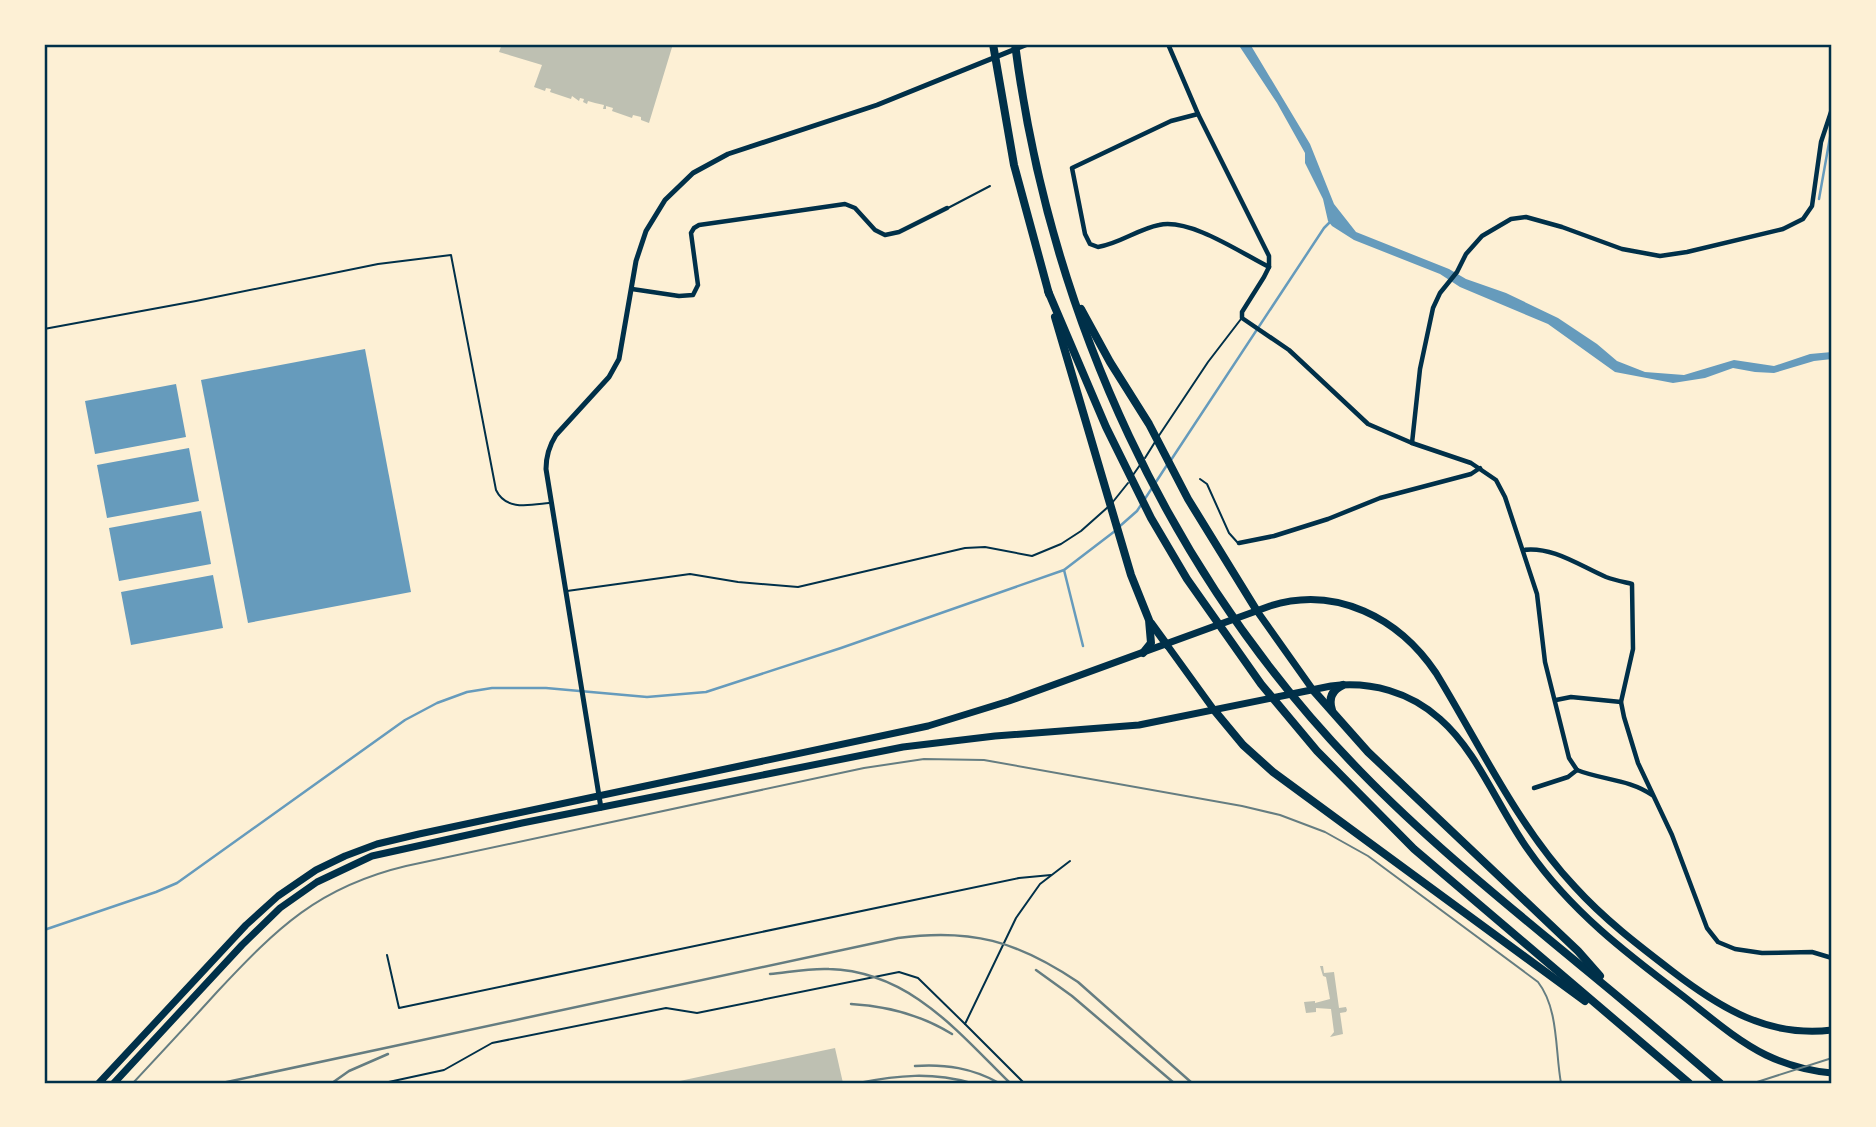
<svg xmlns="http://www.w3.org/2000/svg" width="1876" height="1127" viewBox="0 0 1876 1127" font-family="Figtree,sans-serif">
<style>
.water{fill:#669bbc}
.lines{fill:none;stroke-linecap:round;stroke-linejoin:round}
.stream{stroke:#669bbc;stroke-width:2.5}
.building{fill:#bec0b2}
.service{stroke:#003049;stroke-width:2}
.minor{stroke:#003049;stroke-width:4.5}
.tertiary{stroke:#003049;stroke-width:5}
.primary{stroke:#003049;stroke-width:7}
.motorway{stroke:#003049;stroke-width:8}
.tram{stroke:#657d81;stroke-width:2}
.rail{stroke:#657d81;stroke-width:2.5}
.neatline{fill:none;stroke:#003049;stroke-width:2.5}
</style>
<rect width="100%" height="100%" fill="#fdf0d5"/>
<g class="water">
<polygon points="1238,44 1250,44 1310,144 1334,204 1356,232 1449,269 1466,279 1506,293 1558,318 1597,344 1617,361 1645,372 1684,375 1734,360 1774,366 1810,354 1832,352 1832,359 1814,361 1774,373 1755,372 1733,368 1705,378 1673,383 1615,372 1548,324 1460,287 1440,274 1354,240 1332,226 1328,221 1323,199 1305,163 1305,153 1277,103"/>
<polygon points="365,349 411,592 248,623 201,380"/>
<polygon points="176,384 186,437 95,454 85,401"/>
<polygon points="189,448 199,501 107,518 97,465"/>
<polygon points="201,511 211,564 119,581 109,528"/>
<polygon points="213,575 223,628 131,645 121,592"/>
</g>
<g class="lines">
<g class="stream">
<polyline points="1819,199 1832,126"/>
<polyline points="1171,460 1324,228 1331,221"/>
<polyline points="1120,526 1137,511 1167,465"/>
<polyline points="1064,570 1083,646"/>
<polyline points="44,930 156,892 177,883 405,720 437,703 467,692 492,688 546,688 647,697 706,692 841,648 1064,570 1115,531"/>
</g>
</g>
<g class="building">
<polygon points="502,44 673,44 649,123 641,120 641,117 633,115 632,118 612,111 613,108 606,106 606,109 603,109 604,105 595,103 588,101 587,104 583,102 584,99 580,98 579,101 572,96 571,99 550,92 551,89 546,88 545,91 534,87 542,65 499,52"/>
<polygon points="1320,966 1323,966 1324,973 1334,972 1339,1008 1346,1007 1347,1010 1346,1012 1340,1013 1343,1034 1330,1037 1334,1032 1331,1009 1316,1008 1316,1012 1306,1013 1304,1002 1315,1001 1315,1003 1330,999 1326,977 1323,976"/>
<polygon points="835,1048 843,1083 675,1083 675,1082"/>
</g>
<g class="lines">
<g class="service">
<polyline points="948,208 990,186"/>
<path d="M44 329 196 301 378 264 451 255 496 490C506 511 530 505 549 503"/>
<polyline points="1158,437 1208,362 1241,319"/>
<polyline points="1145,458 1155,442"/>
<polyline points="1133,475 1140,465"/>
<polyline points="1200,479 1207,484 1229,533 1238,543"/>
<polyline points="1112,503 1128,483"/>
<polyline points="567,591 690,574 738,582 798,587 965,548 985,547 1032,556 1061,544 1081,531 1108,507"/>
<polyline points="387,955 399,1008 1019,878 1051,875"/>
<polyline points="384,1083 444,1070 492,1043 666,1008 697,1013 899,972 918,978 965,1024"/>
<polyline points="1024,1083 965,1024 1016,918 1040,884 1070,861"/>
</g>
<g class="minor">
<polyline points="1168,44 1198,114 1269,256 1269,267 1264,277 1242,312 1242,318 1289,350 1368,424 1412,443 1471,463 1496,480 1505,497 1537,594 1545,662 1569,758 1577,770"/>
<path d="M1198 114 1171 121 1072 168 1085 234 1090 244 1098 247C1119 244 1138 229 1159 225 1190 218 1241 253 1269 267"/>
<polyline points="632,289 679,296 693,295 698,285 691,233 694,228 699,225 845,204 855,208 875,230 885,235 899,232 947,208"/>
<polyline points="1412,443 1420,369 1433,308 1440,293 1457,272 1466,254 1482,236 1511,219 1526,217 1562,227 1622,249 1660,256 1687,252 1783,229 1803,219 1812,206 1821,142 1832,109"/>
<polyline points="1239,543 1274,536 1328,519 1380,498 1471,474 1480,468"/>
<path d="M1523 550C1553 546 1580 566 1606 577 1614 580 1624 582 1632 584L1633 649 1621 702 1624 717 1638 763 1672 835 1707 928 1718 942 1735 949 1762 953 1812 952 1832 958"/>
<polyline points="1556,700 1571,697 1621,702"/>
<path d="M1577 770C1602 780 1629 779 1652 795"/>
<polyline points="1534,788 1568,777 1577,770"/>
</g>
<path class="tertiary" d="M601 808 546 469C546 456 549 446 556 435L609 377 619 359 636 261 646 231 665 200 693 173 728 154 877 105 1028 44"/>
<g class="primary">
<polyline points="1257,611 1313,690"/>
<polyline points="1167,645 1214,710"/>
<path d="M99 1083 246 925 278 896 316 870 345 856 377 844 419 834 928 726 1009 701 1270 606C1336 585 1399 618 1436 673 1480 745 1517 825 1575 887 1604 919 1638 945 1672 971 1720 1008 1769 1038 1832 1030"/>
<path d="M114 1083 242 945 280 908 317 882 372 856 522 823 903 747 995 736 1139 725 1331 686C1371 681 1410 692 1440 719 1478 752 1499 810 1529 851 1571 911 1626 953 1683 996 1710 1017 1736 1040 1766 1055 1787 1065 1809 1071 1832 1073"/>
</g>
<g class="motorway">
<polyline points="993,44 1014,165 1049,294"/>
<path d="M1015 44C1050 315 1169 576 1361 772 1431 844 1509 906 1586 970 1631 1007 1676 1045 1720 1083"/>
<polyline points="1048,291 1106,427 1151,518 1187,579 1261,684 1317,751 1414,849 1689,1083"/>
<polyline points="1081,309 1110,362 1149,424 1188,499 1257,611"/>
<polyline points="1055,317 1131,575 1149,620 1151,643 1143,653"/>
<polyline points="1151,623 1167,645"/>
<polyline points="1313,690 1368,752 1578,951 1600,976"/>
<polyline points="1214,710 1243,745 1273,772 1585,1001"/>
<path d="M1332 710C1328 698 1332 690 1343 685"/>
</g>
<g class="tram">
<path d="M133 1083C161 1053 189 1023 217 992 277 928 318 887 406 866L864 768 924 759 984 760 1242 806 1280 815 1325 832 1368 856 1538 982C1559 1009 1555 1051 1561 1083"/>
<polyline points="1754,1083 1832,1058"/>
</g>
<g class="rail">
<polyline points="1036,970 1072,996 1174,1083"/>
<path d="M770 974C790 972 810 968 829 969 909 971 958 1032 1010 1083"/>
<path d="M851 1004C888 1006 921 1015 952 1034"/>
<path d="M915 1066C946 1064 972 1068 999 1083"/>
<path d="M222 1083 898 938C971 928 1017 941 1078 982L1192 1083"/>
<polyline points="332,1083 349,1071 388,1054"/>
<path d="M859 1083C898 1075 932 1072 971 1083"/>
</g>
</g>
<rect width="1876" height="1127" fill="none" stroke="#fdf0d5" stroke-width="91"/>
<rect x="46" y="46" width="1784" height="1036" class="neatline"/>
</svg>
